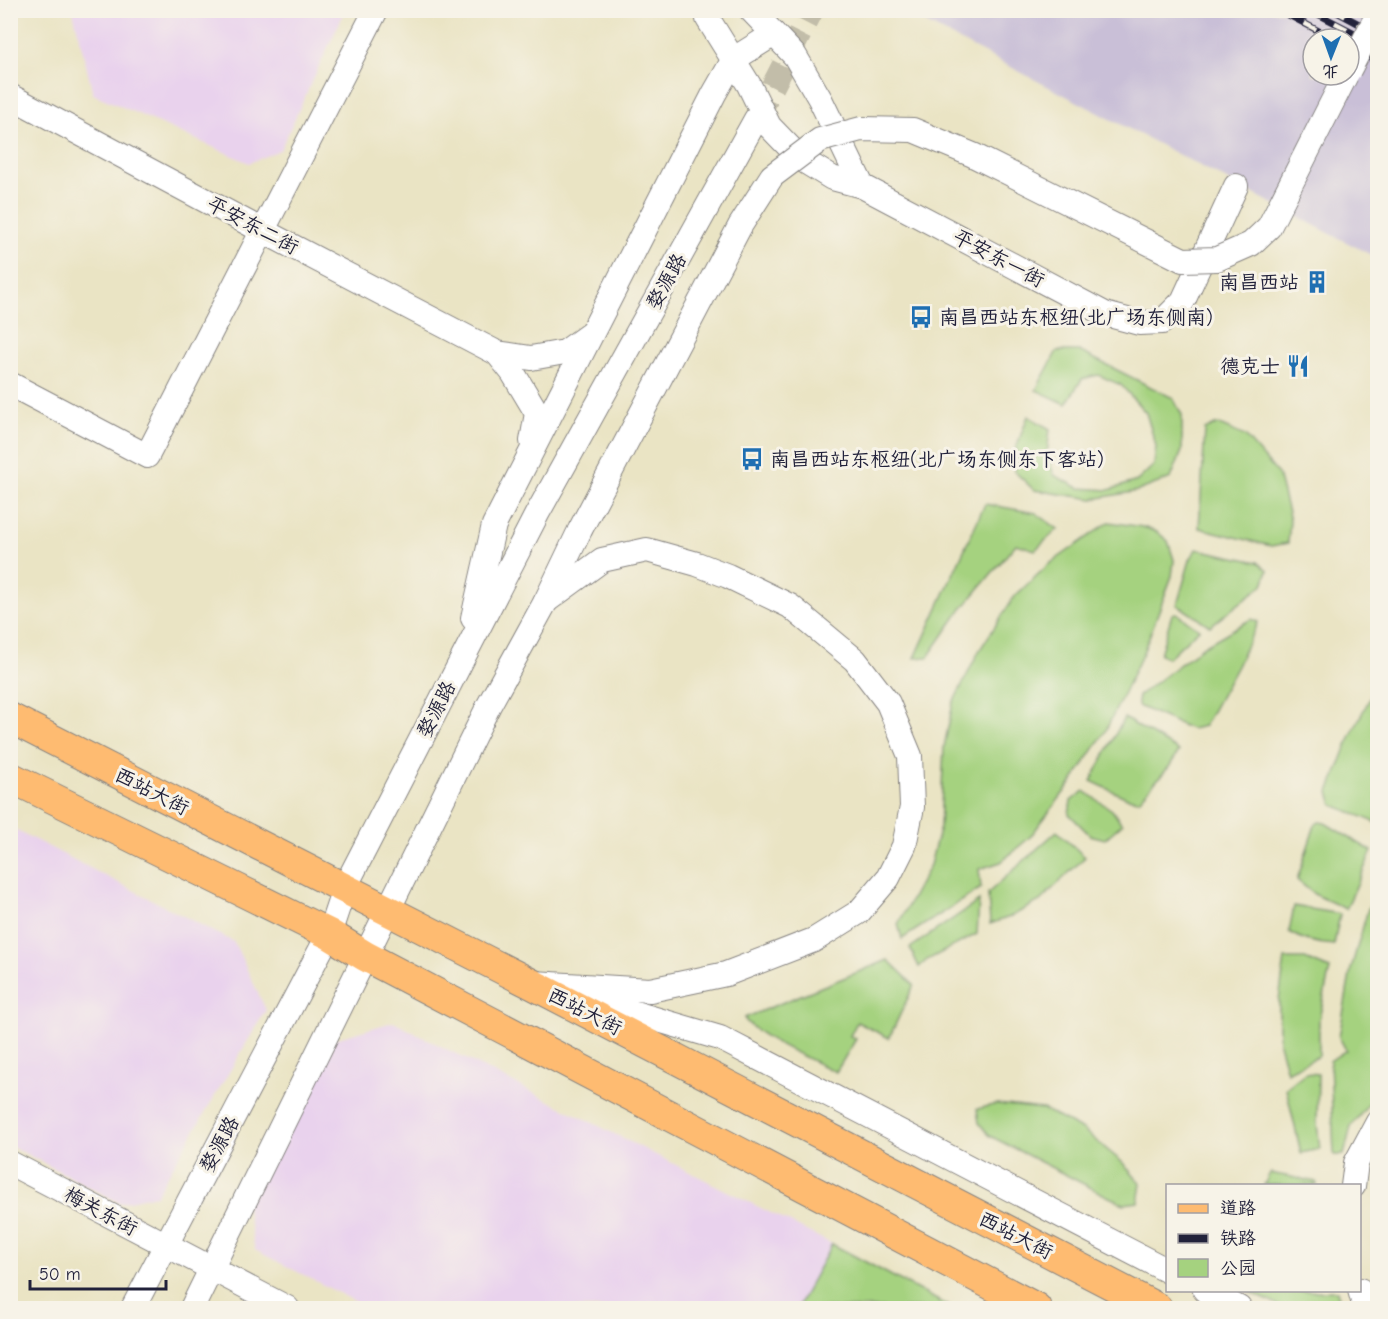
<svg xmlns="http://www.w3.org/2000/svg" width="1388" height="1319" viewBox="0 0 1388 1319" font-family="'Comic Neue','LXGW WenKai TC',sans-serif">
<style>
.built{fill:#e9d2ed}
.industrial{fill:#c9bfd7;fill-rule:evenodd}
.green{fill:#a5d27f;stroke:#647a5d;stroke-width:1.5}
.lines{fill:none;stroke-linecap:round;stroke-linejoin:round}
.minor-tunnel{stroke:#c2bda9;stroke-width:24;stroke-dasharray:24 12;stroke-linecap:butt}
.minor-casing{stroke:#868380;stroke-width:26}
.major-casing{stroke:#868380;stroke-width:32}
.minor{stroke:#fff;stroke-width:24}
.major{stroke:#febb71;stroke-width:30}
.rail-casing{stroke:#22223b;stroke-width:7}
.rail{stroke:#f7f3e8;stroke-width:4.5;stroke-dasharray:14;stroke-linecap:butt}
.minor-bridge-casing{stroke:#868380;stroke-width:26;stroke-linecap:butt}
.minor-bridge{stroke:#fff;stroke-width:24}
.labels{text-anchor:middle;stroke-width:6;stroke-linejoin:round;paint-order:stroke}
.street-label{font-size:20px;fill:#22223b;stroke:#f7f3e8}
.poi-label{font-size:20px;fill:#22223b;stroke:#f7f3e8;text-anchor:end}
</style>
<rect width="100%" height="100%" fill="#f7f3e8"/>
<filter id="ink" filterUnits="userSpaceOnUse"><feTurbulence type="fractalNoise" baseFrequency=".0167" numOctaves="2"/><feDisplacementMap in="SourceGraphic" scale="12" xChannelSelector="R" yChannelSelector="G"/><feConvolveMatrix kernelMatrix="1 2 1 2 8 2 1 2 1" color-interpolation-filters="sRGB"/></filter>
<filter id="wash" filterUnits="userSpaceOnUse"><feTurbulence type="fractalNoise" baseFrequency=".008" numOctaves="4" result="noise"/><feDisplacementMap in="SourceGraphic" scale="24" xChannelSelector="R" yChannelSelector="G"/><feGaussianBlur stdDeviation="1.35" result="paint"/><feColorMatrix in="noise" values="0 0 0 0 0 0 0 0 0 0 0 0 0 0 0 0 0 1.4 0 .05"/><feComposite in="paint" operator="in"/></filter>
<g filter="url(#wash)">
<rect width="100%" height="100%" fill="#eae4c4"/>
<g class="built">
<polygon points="73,11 73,10 345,11 280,150 249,163 93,94"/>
<polygon points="10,827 234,942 266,1010 156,1195 120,1203 11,1146"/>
<polygon points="393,1022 832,1244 797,1308 368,1308 255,1250 245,1199 321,1043"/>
</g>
<path class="industrial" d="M903 11H1377V258ZM1313 39H1349V75H1313Z"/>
<g class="green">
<polygon points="1057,351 1079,351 1173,398 1182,415 1182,451 1171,478 1138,491 1093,499 1034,490 1015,472 1016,448 1028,416 1050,429 1047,453 1054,475 1079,488 1109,490 1137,481 1154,465 1156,446 1146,413 1121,385 1098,375 1082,379 1066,404 1036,390"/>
<polygon points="1217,424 1245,436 1278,474 1290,520 1288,543 1271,546 1199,528 1205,430"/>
<polygon points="985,504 1036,513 1058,529 1035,550 1016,544 957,615 928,657 915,658"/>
<polygon points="1109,522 1143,527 1157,532 1168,541 1174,560 1172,576 1143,653 1105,732 1072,782 1030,837 1001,862 979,869 981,888 902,939 898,924 930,865 940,827 944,747 953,703 979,651 1014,597 1048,565"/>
<polygon points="1196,549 1258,562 1268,570 1263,585 1210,626 1177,605 1190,560"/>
<polygon points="1176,613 1199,629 1168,658 1160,654 1172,614"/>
<polygon points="1251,619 1258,622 1237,666 1204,726 1191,729 1138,706 1138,696 1204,646"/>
<polygon points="1377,684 1377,823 1333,805 1329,792 1351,735"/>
<polygon points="1124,718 1179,751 1169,767 1139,800 1127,798 1091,781"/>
<polygon points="1084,791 1112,810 1122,824 1105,839 1090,835 1069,814 1071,801"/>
<polygon points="1319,822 1325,823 1372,851 1346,909 1314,894 1297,880 1315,825"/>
<polygon points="1057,831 1085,857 1040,901 1010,917 990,924 988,893"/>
<polygon points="1377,890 1377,1094 1351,1126 1344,1155 1334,1155 1330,1061 1346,1050 1339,1037 1351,969 1368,909"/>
<polygon points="979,901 977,934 927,960 919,967 910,948"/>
<path d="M1294 906 1340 914 1334 945C1317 944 1303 941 1289 932Z"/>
<polygon points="1285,959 1305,959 1330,969 1319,1019 1319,1056 1287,1072 1279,1044 1279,1000"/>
<path d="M888 960 914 985 889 1038 857 1022 850 1036 856 1039 836 1072C814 1061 756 1037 744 1018Z"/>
<polygon points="1305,1073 1318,1074 1317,1124 1320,1149 1301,1153 1286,1088"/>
<polygon points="997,1104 1043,1109 1083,1130 1122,1162 1141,1184 1138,1202 1124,1204 1107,1196 990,1136 979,1123 977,1109"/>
<polygon points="1270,1173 1316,1182 1317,1185 1264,1185"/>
<polygon points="832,1244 952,1308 797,1308"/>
<polygon points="1248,1291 1337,1291 1342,1308 1283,1308"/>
</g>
</g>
<g filter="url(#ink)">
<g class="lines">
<polyline class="minor-tunnel" points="756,119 812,10"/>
<g class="minor-casing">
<g id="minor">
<polyline points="707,10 708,19 749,85 769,126 801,159 832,178 862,186 1105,314 1139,323 1162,322 1183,301 1236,186"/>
<polyline points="751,10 795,56 820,99 862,186"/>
<polyline points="10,96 261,230 497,353"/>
<polyline points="10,384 147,456 376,10"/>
<polyline points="532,441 537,413 513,373 497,353 531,358 565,352 590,334"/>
<polyline points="473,618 494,525 714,94 734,59 774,34"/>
<polyline points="534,983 650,990 726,974 814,940 859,912 888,878 904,846 912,807 910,756 888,703 855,660 790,606 728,576 697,564 647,550 602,560 546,601"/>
<polyline points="573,995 720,1038 1168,1271"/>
<polyline points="10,1163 287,1308"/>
<polyline points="1353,1186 1356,1163 1378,1122"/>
<polyline points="1205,1290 1239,1308"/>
<polyline points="1360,1290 1365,1308"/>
<polyline points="133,1308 329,934 344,889 537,514 756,119"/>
<polyline points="192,1308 489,705 546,601 580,530"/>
</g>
</g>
<g class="major-casing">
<g id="major">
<polyline points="10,718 530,983 1157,1308"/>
<polyline points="10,777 329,934 365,956 1036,1308"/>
</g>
</g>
<use href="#minor" class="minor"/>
<use href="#major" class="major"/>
<g class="rail-casing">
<g id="rail">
<polyline points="1279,10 1334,39"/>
<polyline points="1310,10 1378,45"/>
<polyline points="1333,10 1378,34"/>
<polyline points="1365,10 1378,17"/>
<polyline points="1349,47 1378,62"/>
</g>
</g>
<use href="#rail" class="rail"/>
<g class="minor-bridge-casing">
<g id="minor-bridge">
<polyline points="1349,70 1378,14"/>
<polyline points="580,530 740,226 772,176 820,140 861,129 913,130 973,155 1183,260 1217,259 1251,244 1269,227 1346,75"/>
</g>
</g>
<use href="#minor-bridge" class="minor-bridge"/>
</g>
</g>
<defs>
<g id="building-bare" transform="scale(1.8)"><path d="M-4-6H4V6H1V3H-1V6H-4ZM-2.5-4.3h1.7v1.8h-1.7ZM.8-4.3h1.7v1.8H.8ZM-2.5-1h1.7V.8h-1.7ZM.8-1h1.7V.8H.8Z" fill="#1f6fb2" stroke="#f7f3e8" stroke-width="2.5" paint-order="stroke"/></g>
<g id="bus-bare" transform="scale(1.8)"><path d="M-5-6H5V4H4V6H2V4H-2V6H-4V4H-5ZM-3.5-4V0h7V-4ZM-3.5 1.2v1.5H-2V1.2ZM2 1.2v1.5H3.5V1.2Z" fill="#1f6fb2" stroke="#f7f3e8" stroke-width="2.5" paint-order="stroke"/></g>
<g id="restaurant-bare" transform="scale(1.8)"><path d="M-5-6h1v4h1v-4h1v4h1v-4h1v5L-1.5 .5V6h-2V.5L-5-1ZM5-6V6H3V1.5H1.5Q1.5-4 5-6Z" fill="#1f6fb2" stroke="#f7f3e8" stroke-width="2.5" paint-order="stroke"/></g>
</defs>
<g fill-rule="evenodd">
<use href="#building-bare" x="1317" y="282"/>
<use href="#bus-bare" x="921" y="317"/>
<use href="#restaurant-bare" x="1298" y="366"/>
<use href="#bus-bare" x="752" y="459"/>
</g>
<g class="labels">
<g class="street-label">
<text transform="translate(253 225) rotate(28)" y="7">平安东二街</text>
<text transform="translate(999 258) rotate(28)" y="7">平安东一街</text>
<text transform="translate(666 281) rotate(-61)" y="7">婺源路</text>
<text transform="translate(436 709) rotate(-63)" y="7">婺源路</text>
<text transform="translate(152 791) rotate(27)" y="7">西站大街</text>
<text transform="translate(585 1011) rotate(27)" y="7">西站大街</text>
<text transform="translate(219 1144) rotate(-62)" y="7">婺源路</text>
<text transform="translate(101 1211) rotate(28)" y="7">梅关东街</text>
<text transform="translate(1016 1235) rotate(27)" y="7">西站大街</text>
</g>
<g class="poi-label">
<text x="1299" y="289">南昌西站</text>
<text x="939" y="324" text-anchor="start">南昌西站东枢纽(北广场东侧南)</text>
<text x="1280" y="373">德克士</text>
<text x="770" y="466" text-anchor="start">南昌西站东枢纽(北广场东侧东下客站)</text>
</g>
</g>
<rect width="1388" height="1319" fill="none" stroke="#f7f3e8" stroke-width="36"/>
<rect x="1166" y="1184" width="195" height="108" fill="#f7f3e8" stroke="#a29fa3" stroke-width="1.5"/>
<rect x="1178" y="1204" width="30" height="9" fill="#febb71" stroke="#a29fa3" stroke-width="1.5"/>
<text x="1220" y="1214" font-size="18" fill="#22223b">道路</text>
<rect x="1178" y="1234" width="30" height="9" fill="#22223b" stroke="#a29fa3" stroke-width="1.5"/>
<text x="1220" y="1244" font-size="18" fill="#22223b">铁路</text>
<rect x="1178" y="1259" width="30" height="18" fill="#a5d27f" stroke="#a29fa3" stroke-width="1.5"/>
<text x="1220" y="1274" font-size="18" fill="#22223b">公园</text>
<g transform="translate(1331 57) rotate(181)"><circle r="28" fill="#f7f3e8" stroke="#a29fa3" stroke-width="1.5"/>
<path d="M0-4.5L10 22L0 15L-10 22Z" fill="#1f6fb2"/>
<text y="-9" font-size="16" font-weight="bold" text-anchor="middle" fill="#22223b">北</text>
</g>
<path d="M30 1280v9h136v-9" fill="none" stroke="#22223b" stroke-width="3"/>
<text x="39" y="1280" font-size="18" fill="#22223b" stroke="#f7f3e8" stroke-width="4.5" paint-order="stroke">50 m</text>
</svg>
